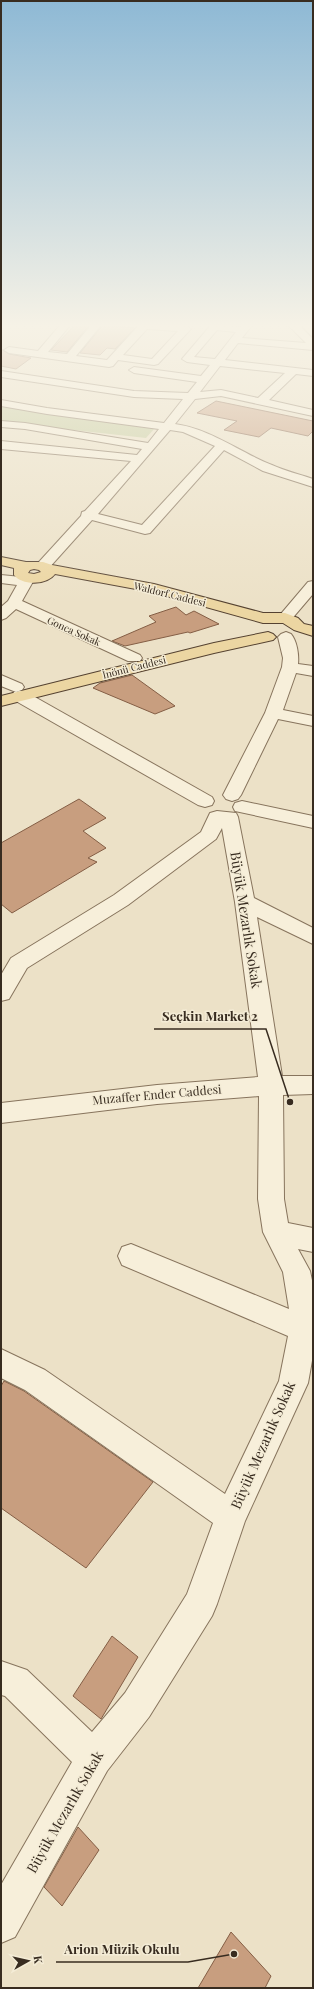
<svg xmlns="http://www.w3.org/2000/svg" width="314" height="1989" viewBox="0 0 314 1989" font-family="'Playfair Display',serif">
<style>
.green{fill:#c4ca9b}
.building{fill:#c89e7f;stroke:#845e45}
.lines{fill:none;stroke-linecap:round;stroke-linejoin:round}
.minor-casing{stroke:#87745d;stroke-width:2}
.major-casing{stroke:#554231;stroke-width:2}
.minor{fill:#f7efda;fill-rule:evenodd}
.major{fill:#ecd6a2;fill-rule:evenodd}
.labels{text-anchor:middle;stroke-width:3;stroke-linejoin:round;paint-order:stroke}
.far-street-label{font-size:10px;fill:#382c20;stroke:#f4ecd6}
.street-label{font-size:12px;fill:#382c20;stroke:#f4ecd6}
.near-street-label{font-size:14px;fill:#382c20;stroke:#f4ecd6}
.leader{fill:none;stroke:#382c20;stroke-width:1.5}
.callout-dot{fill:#382c20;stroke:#f4ecd6;stroke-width:1.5}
.callout-label{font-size:13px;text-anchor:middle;font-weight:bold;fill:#382c20;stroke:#f4ecd6;stroke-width:3;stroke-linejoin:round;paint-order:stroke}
</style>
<rect width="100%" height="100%" fill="#ece1c7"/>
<polygon class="green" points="1,406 154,429 146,438 1,422"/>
<g class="building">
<polygon points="76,324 90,324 67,352 51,350"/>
<polygon points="103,325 135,328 115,349 107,348 100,355 80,353"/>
<polygon points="1,349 9,354 31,358 16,369 1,366"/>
<polygon points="216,401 313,421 313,431 308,436 271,428 259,437 224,430 237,421 197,413"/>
<polygon points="176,607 186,615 194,611 219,624 190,633 188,632 125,646 112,641 156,622 149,616"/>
<polygon points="132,675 175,706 155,714 93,688 100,683"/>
<polygon points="79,799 106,818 83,831 106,848 88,858 97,862 12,913 1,904 1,843"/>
<polygon points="4,1381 24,1391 153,1482 86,1568 1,1508 1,1386"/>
<polygon points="112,1636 138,1657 101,1719 73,1696"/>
<polygon points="78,1827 99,1850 62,1906 44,1887"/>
<polygon points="231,1932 271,1976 265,1988 198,1988"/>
</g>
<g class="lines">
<g class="minor-casing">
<g id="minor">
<path d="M61 324H71L48 352 67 354 92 324H102L76 356 107 360 140 324 186 326 191 329 158 364 154 365 118 360 113 366 109 367 9 353 4 350 9 347 38 351ZM147 329 178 331 152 359 123 355Z"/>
<path d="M213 324 241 327 243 324H253L242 338 306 343 287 324H298L313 339V350L238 343 225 360 313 370V376L296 374 269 400 313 410V416L221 396 195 399 175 424C211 429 239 452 272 465 285 471 299 474 313 479V487L263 471 224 450 150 533 145 534 92 520 48 569H38L36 566 38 563 81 516 82 512 85 511 131 461 1 449V441L137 455 142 449 25 429 1 427V421L25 423 148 443 159 429 47 414 1 406V400L47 408 164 423 183 399 134 397 1 377V371L134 391 188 393 197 382 134 373 129 370 134 367 201 376 210 365 187 362 182 359 211 325ZM217 330 236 332 215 359 194 357ZM220 366 285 373 258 398 221 390 200 392ZM170 430 183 432 215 446 142 525 98 514Z"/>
<polygon points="28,574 33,575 35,578 22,601 140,655 142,658 140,661 128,661 16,609 6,618 1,620 1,607 8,601 17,585 1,583 1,575 21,577"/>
<polygon points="313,581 313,594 290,621 280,621 277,618 280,615 308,582"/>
<path d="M286 632 291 634C297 641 299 655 298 664L313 666V676L296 673 283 710 313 716V726L278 719 241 795 238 799 232 801 226 799 223 795 265 713 282 667 283 658 278 637 281 634Z"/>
<polygon points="1,675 22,684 24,687 22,690 16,692 1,686"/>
<polygon points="20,691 26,692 212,797 214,801 212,805 205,807 198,805 14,700 12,696 14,692"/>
<polygon points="242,801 313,816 313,828 235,811 233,807 235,803"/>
<polygon points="217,811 236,813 238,817 254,898 313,928 313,944 257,917 282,1076 313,1076 313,1094 283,1095 284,1199 288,1223 313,1228 313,1252 298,1249 310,1271 313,1285 313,1355 308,1383 245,1521 217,1604 212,1616 149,1717 107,1771 15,1937 1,1943 1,1885 72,1762 5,1696 1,1695 1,1661 27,1670 92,1732 125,1693 187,1594 213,1523 25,1390 1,1378 1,1349 45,1370 225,1494 279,1381 288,1336 122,1265 118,1256 122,1247 131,1244 289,1309 283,1272 263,1232 258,1199 259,1096 157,1104 1,1123 1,1103 157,1085 258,1077 235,902 222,828 216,839 128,905 27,968 9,999 1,1001 1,975 11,958 114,895 201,832 210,813"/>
</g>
</g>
<g class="major-casing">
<g id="major">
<path d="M1 557 26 562H43L52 565 154 584 263 613H285L298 618 304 624 313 626V636L294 630 283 623H263L152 592 55 574C47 585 22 586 14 575V568L1 565ZM34 569 39 570 41 572 34 574 28 573 30 570Z"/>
<polygon points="268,632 273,634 276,637 273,640 214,653 1,706 1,696 214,643"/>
</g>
</g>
<use href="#minor" class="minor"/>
<use href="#major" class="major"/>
</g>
<linearGradient id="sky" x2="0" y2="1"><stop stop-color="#8eb9d5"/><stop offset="0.54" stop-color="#f6f2e6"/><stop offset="1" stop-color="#f6f2e6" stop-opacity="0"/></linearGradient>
<rect width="314" height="603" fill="url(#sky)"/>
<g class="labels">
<g class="far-street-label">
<text transform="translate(170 594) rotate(14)" y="4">Waldorf Caddesi</text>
<text transform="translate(74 631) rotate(24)" y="4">Gonca Sokak</text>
<text transform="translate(134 667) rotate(-14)" y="4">İnönü Caddesi</text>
</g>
<g class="street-label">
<text transform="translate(157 1095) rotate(-5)" y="4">Muzaffer Ender Caddesi</text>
</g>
<g class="near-street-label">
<text transform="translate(246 920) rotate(81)" y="5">Büyük Mezarlık Sokak</text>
<text transform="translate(263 1445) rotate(-66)" y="5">Büyük Mezarlık Sokak</text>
<text transform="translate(65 1812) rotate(-60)" y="5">Büyük Mezarlık Sokak</text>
</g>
</g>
<path class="leader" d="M290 1102L266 1029H154M234 1954L188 1962H56"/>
<g class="callout-dot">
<circle cx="290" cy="1102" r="4"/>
<circle cx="234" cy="1954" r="4"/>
</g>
<g class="callout-label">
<text x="210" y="1021">Seçkin Market 2</text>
<text x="122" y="1954">Arion Müzik Okulu</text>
</g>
<rect width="314" height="1989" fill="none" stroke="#382c20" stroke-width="4"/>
<g transform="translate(28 1961) rotate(82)" stroke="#f4ecd6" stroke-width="3" paint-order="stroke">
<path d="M0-3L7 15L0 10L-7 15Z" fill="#382c20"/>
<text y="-6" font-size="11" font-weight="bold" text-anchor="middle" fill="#382c20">K</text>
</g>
</svg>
